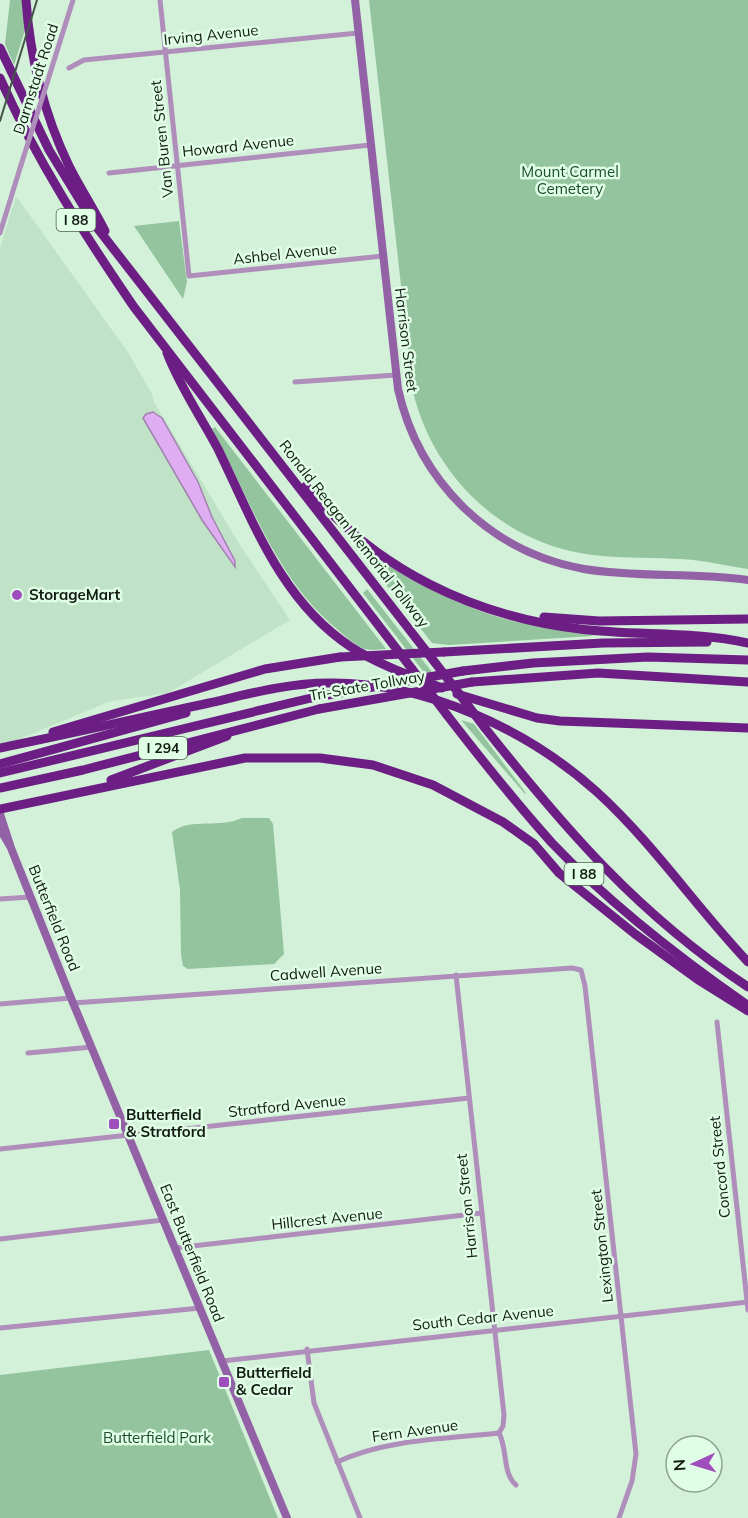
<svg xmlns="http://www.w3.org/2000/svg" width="748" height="1518" viewBox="0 0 748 1518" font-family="Mulish,sans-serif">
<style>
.built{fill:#c0e3c7}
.green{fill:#94c49e}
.water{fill:#deadf2;stroke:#a182af;stroke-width:1.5}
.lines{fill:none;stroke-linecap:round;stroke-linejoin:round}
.street{stroke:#af8ebc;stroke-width:5}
.secondary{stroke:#9362a6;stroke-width:8}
.highway{stroke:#6c1e85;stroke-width:9}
.rail{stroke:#455448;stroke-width:2}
.street-bridge{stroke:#af8ebc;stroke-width:5}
.highway-bridge{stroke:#6c1e85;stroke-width:9}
.poi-dot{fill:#a04ebd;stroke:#e0fde5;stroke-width:2}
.labels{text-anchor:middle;stroke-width:5;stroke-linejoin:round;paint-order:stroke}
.shield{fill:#e0fde5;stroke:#506053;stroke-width:1.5}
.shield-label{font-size:14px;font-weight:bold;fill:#121c14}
.street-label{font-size:15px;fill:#121c14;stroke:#e0fde5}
.park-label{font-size:15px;fill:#1a4f2a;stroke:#e0fde5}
.poi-label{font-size:15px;font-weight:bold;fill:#121c14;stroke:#e0fde5;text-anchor:start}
</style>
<rect width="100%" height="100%" fill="#d3f0d8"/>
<polygon class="built" points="16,196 129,354 152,394 154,402 240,545 290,620 168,693 111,701 0,747 0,248"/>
<g class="green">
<polygon points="10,0 22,0 25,30 14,65 5,44"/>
<path d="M369 0H748V569C726 566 703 560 680 559 647 557 613 559 580 553 497 538 433 473 413 392Z"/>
<polygon points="179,221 187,282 183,299 134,226"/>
<path d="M215 427 386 649C380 649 370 651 364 649 355 645 345 636 338 630 275 579 250 498 212 429Z"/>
<path d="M352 541C402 576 452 605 512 621 532 626 582 630 593 636L449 645 432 643Z"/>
<polygon points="367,589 439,681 426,675 363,593"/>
<polygon points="461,720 474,724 526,793 525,794"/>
<path d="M242 818H269L273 824 284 954 274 964 188 969 183 966 181 955 180 890 172 832C192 817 219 829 242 818Z"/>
<polygon points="209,1350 278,1518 0,1518 0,1375"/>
</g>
<polygon class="water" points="153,412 162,418 198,482 212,517 235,561 235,567 202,520 143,418 146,414"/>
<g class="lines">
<g class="street">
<polyline points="160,0 189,276 383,256"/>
<polyline points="69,68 84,60 358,33"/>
<polyline points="47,83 73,0"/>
<polyline points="109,173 370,145"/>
<polyline points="0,233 21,165"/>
<polyline points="295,382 396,375"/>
<polyline points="0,899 30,897"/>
<polyline points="456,975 504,1415 503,1426 499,1433"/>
<polyline points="73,1003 572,968 581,970 585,986 636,1454 632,1481 619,1518"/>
<polyline points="0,1004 71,998"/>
<polyline points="717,1022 748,1310"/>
<polyline points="28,1053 92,1047"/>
<polyline points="0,1149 469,1098"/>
<polyline points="0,1239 163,1220"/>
<polyline points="175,1248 482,1213"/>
<polyline points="0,1328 200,1308"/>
<polyline points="307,1349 314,1403 360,1518"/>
<polyline points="222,1361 748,1302"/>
<path d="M499 1433C508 1450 502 1473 516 1485"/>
<path d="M337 1462C387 1439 445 1439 499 1433"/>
</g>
<g class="secondary">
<path d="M355 0 398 389C419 482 490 552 584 569 637 578 694 572 748 580"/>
<polyline points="0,814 11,848 71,998 287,1518"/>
<polyline points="0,829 10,846"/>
</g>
<g class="highway">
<path d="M26 0C30 57 44 114 69 166 80 188 94 209 105 231"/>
<polyline points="0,48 49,150 95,225 454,687"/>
<path d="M0 78C36 159 84 234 134 307L412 669"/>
<path d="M167 353C180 387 201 417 218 449 253 521 281 601 351 647 379 665 411 676 442 688"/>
<path d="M306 486C376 569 472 616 580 629 636 636 692 631 748 643"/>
<polyline points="544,617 599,621 748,619"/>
<polyline points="444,652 603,643 707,642"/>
<polyline points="463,671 533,663 648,657 748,660"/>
<polyline points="472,682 598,673 748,682"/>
<polyline points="457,694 537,718 560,721 748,728"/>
<path d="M447 715C481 759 515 802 552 843 610 904 677 956 746 1004"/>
<path d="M485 728C565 829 639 915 748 987"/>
<polyline points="53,732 265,669 340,657"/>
<path d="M0 748C70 734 139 718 209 703 248 694 288 683 329 683 425 682 527 729 597 792 653 843 696 907 748 962"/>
<polyline points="0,764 186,713"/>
<polyline points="0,773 311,698"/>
<polyline points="111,780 227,736"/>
<polyline points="0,788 83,770 319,709"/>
<polyline points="0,809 245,758 320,758 373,765 433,785 503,822 534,844 559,873 635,934 700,981 748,1011"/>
</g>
<polyline class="rail" points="0,121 37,0"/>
<polyline class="street-bridge" points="21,165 47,83"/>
<g class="highway-bridge">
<polyline points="340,657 444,652"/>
<polyline points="412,669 447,715"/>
<polyline points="454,687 485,728"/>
<polyline points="311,698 463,671"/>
<polyline points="319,709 472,682"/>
</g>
</g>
<g class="poi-dot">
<circle cx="17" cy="595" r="6"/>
<rect x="108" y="1118" width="12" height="12" rx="3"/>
<rect x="218" y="1376" width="12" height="12" rx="3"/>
</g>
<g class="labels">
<g class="shield">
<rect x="56.5" y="209" width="39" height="22" rx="4.5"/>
<rect x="139" y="737" width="48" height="22" rx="4.5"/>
<rect x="564.5" y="863" width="39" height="22" rx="4.5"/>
</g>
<g class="shield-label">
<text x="76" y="225">I 88</text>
<text x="163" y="753">I 294</text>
<text x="584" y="879">I 88</text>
</g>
<g class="street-label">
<text transform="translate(211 35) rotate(-6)" y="5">Irving Avenue</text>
<text transform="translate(36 79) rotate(-72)" y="5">Darmstadt Road</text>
<text transform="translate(162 139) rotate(-96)" y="5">Van Buren Street</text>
<text transform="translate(238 146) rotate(-6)" y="5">Howard Avenue</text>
<text transform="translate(285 254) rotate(-6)" y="5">Ashbel Avenue</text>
<text transform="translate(406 340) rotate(83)" y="5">Harrison Street</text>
<text transform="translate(354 534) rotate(52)" y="5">Ronald Reagan Memorial Tollway</text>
<text transform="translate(367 686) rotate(-10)" y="5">Tri-State Tollway</text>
<text transform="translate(54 918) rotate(68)" y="5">Butterfield Road</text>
<text transform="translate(326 972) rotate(-4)" y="5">Cadwell Avenue</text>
<text transform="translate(287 1106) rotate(-6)" y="5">Stratford Avenue</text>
<text transform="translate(720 1167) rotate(-96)" y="5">Concord Street</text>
<text transform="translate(467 1206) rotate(-96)" y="5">Harrison Street</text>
<text transform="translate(327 1219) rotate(-6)" y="5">Hillcrest Avenue</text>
<text transform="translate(602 1246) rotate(-96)" y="5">Lexington Street</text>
<text transform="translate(192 1253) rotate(68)" y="5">East Butterfield Road</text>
<text transform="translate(483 1318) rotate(-6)" y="5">South Cedar Avenue</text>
<text transform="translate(415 1431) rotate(-8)" y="5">Fern Avenue</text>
</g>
<g class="park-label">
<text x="570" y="177">Mount Carmel<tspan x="570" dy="17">Cemetery</tspan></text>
<text x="157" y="1443">Butterfield Park</text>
</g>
<g class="poi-label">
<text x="29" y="600">StorageMart</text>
<text x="126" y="1120">Butterfield<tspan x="126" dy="17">&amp; Stratford</tspan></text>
<text x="236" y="1378">Butterfield<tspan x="236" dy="17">&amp; Cedar</tspan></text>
</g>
</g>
<g transform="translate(694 1464) rotate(266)"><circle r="28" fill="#e0fde5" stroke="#8ea391" stroke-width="1.5"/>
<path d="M0-4.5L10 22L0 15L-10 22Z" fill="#a04ebd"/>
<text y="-9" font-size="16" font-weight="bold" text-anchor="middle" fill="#121c14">N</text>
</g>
</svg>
